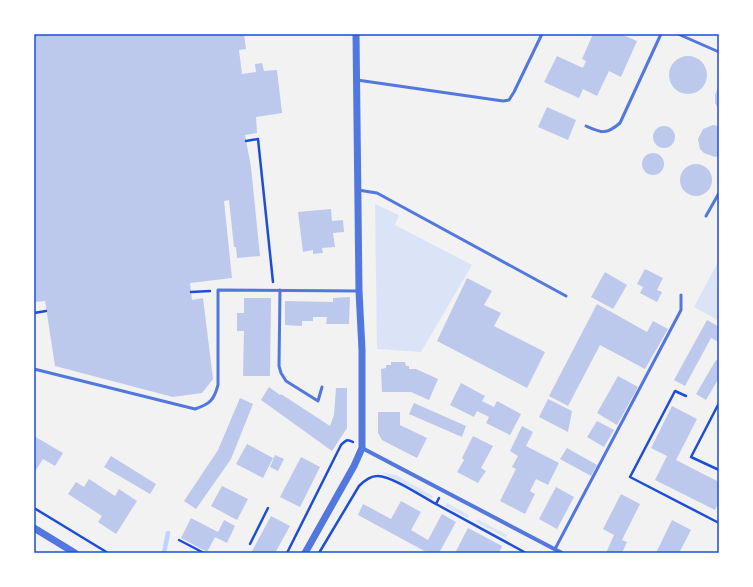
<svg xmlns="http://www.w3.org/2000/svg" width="753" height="587" viewBox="0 0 753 587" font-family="'Public Sans',sans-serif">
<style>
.green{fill:#dbe4f7}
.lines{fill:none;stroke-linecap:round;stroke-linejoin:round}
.stream{stroke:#bfd3fe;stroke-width:4.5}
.building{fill:#bdc9ec}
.path{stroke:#1d4ed8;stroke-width:2.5}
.service{stroke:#5277de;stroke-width:3}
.minor{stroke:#5277de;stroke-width:4}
.tertiary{stroke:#5277de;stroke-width:7}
.neatline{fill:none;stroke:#1d4ed8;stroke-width:1.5}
</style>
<rect width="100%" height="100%" fill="#f2f2f2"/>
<g class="green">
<polygon points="375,204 399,215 395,225 472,265 421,352 377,349"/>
<polygon points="719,260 719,321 694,307"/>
<polygon points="381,472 396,475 433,496 432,499"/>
<polygon points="447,503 469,515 467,518 445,506"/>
<polygon points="477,519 507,535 506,538 476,522"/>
</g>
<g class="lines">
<polyline class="stream" points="164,553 168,533"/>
</g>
<g class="building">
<polygon points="34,34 244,34 246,49 239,50 242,74 256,72 255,64 262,63 264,71 277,70 282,113 256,117 257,133 245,135 251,167 260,256 237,258 236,247 234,247 229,200 224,201 232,278 190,283 192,300 203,298 213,379 202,393 173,397 55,366 45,301 34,302"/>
<polygon points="593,34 621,34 637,41 621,77 609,71 597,96 583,89 579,98 544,82 557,56 583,68 586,61 582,59"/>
<circle cx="688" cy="75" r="19"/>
<polygon points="719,85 719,110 715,103 715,95"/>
<polygon points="547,107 576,120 568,140 538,127"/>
<polygon points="713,125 719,126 719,156 715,157 704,153 700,149 698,139 703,129"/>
<circle cx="664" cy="137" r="11"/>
<circle cx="653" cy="164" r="11"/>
<circle cx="696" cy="180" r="16"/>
<polygon points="331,209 332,221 343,220 344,232 333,233 335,247 322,248 323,253 313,254 313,250 303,252 298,212"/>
<polygon points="645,269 663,278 657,290 662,292 657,302 640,293 643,287 637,284"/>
<polygon points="605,272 627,285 613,309 591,297"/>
<polygon points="467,278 492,291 484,305 501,313 494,326 545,352 527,388 437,341"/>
<polygon points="350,297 349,324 326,324 327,317 313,317 313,321 302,321 302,326 285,325 285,301 333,302 333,298"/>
<polygon points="244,298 271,298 270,376 243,376 244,331 237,331 237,313 244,313"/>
<polygon points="597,304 647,332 653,321 668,329 645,369 600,345 568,406 549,396"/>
<polygon points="707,320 719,327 719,342 711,338 685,386 674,380"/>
<polygon points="716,360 719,361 719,378 706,400 696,394"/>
<polygon points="391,362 405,362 406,366 409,366 409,369 416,369 438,379 429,400 411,392 382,392 381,369 386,368 386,365 391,365"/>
<polygon points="618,376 638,387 617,425 597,413"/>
<polygon points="461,383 485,396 482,401 494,407 497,401 521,414 510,435 486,423 489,417 477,411 474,417 450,405"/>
<polygon points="269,387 280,395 281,394 330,426 334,415 336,388 347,388 347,428 332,451 261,400"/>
<polygon points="240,398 253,404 231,459 196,509 184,501 218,450"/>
<polygon points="548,399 572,411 568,432 539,417"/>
<polygon points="414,403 466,426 462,437 409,414"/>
<polygon points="672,406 697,419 676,460 719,482 719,502 715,510 655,480 667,456 651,448"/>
<polygon points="378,412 400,412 400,425 427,438 417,458 382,440 378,433"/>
<polygon points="597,421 614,430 604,447 587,437"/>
<polygon points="522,426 533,432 526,446 559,463 548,485 536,479 530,491 535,494 525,514 500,501 516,469 512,467 518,456 510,451"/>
<polygon points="34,436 63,453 55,466 43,459 34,473"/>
<polygon points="473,436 493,446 481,468 486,471 478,483 457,472 464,460 462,458"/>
<polygon points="247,444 273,458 263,478 236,464"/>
<polygon points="567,448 597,465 591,476 560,459"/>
<polygon points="275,455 284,459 278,471 270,467"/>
<polygon points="111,456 156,484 150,494 104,467"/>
<polygon points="301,457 320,467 300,507 280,497"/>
<polygon points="89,479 115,496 119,489 137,501 116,534 98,522 102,516 68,494 76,482 84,487"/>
<polygon points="222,486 248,499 237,520 211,506"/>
<polygon points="556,487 574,497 557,529 539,519"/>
<polygon points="621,494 640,504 622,540 627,542 622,553 606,553 614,535 603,529"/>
<polygon points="401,501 421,512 411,530 428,540 442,514 456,522 439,553 428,553 358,515 363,504 391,519"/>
<polygon points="271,516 290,526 275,553 251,553"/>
<polygon points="191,518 218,532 224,520 235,526 227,543 215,537 207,552 181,538"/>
<polygon points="672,520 691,530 679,553 656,553"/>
<polygon points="468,528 502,546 499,553 455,553"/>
</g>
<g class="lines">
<g class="path">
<polyline points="246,141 258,139 273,282"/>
<polyline points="191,292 210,291"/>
<polyline points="34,313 46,311"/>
<polyline points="686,396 675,391 630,477 719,523"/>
<polyline points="719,403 691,457 719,470"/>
<polyline points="436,504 526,553"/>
<polyline points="34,508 108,553"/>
<polyline points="179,540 204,553"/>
<polyline points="250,544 268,508"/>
<polyline points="34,552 36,553"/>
<path d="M287 553 341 445C346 440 347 439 353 442"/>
<path d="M319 553 359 486C364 481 370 476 377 476 390 475 423 497 436 504L439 498"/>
</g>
<g class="service">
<polyline points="678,34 719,52"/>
<polyline points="357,80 503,101 509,100 514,92 542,34"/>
<path d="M586 126C602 133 606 135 620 123L661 34"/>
<polyline points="358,190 377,193 566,296"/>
<polyline points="706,216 719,193"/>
<polyline points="280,290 279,366 281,373 286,381 318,401 322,387"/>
<path d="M34 369 195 409C210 404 214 400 218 385V290L359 291"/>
<polyline points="555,549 681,310 681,295"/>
</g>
<polyline class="minor" points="362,448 562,553"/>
<g class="tertiary">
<polyline points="34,528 75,553"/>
<polyline points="305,553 354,466 362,448 362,350 359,291 356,34"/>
</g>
</g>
<rect width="753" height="587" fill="none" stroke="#ffffff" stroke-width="70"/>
<rect x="35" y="35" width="683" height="517" class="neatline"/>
</svg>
